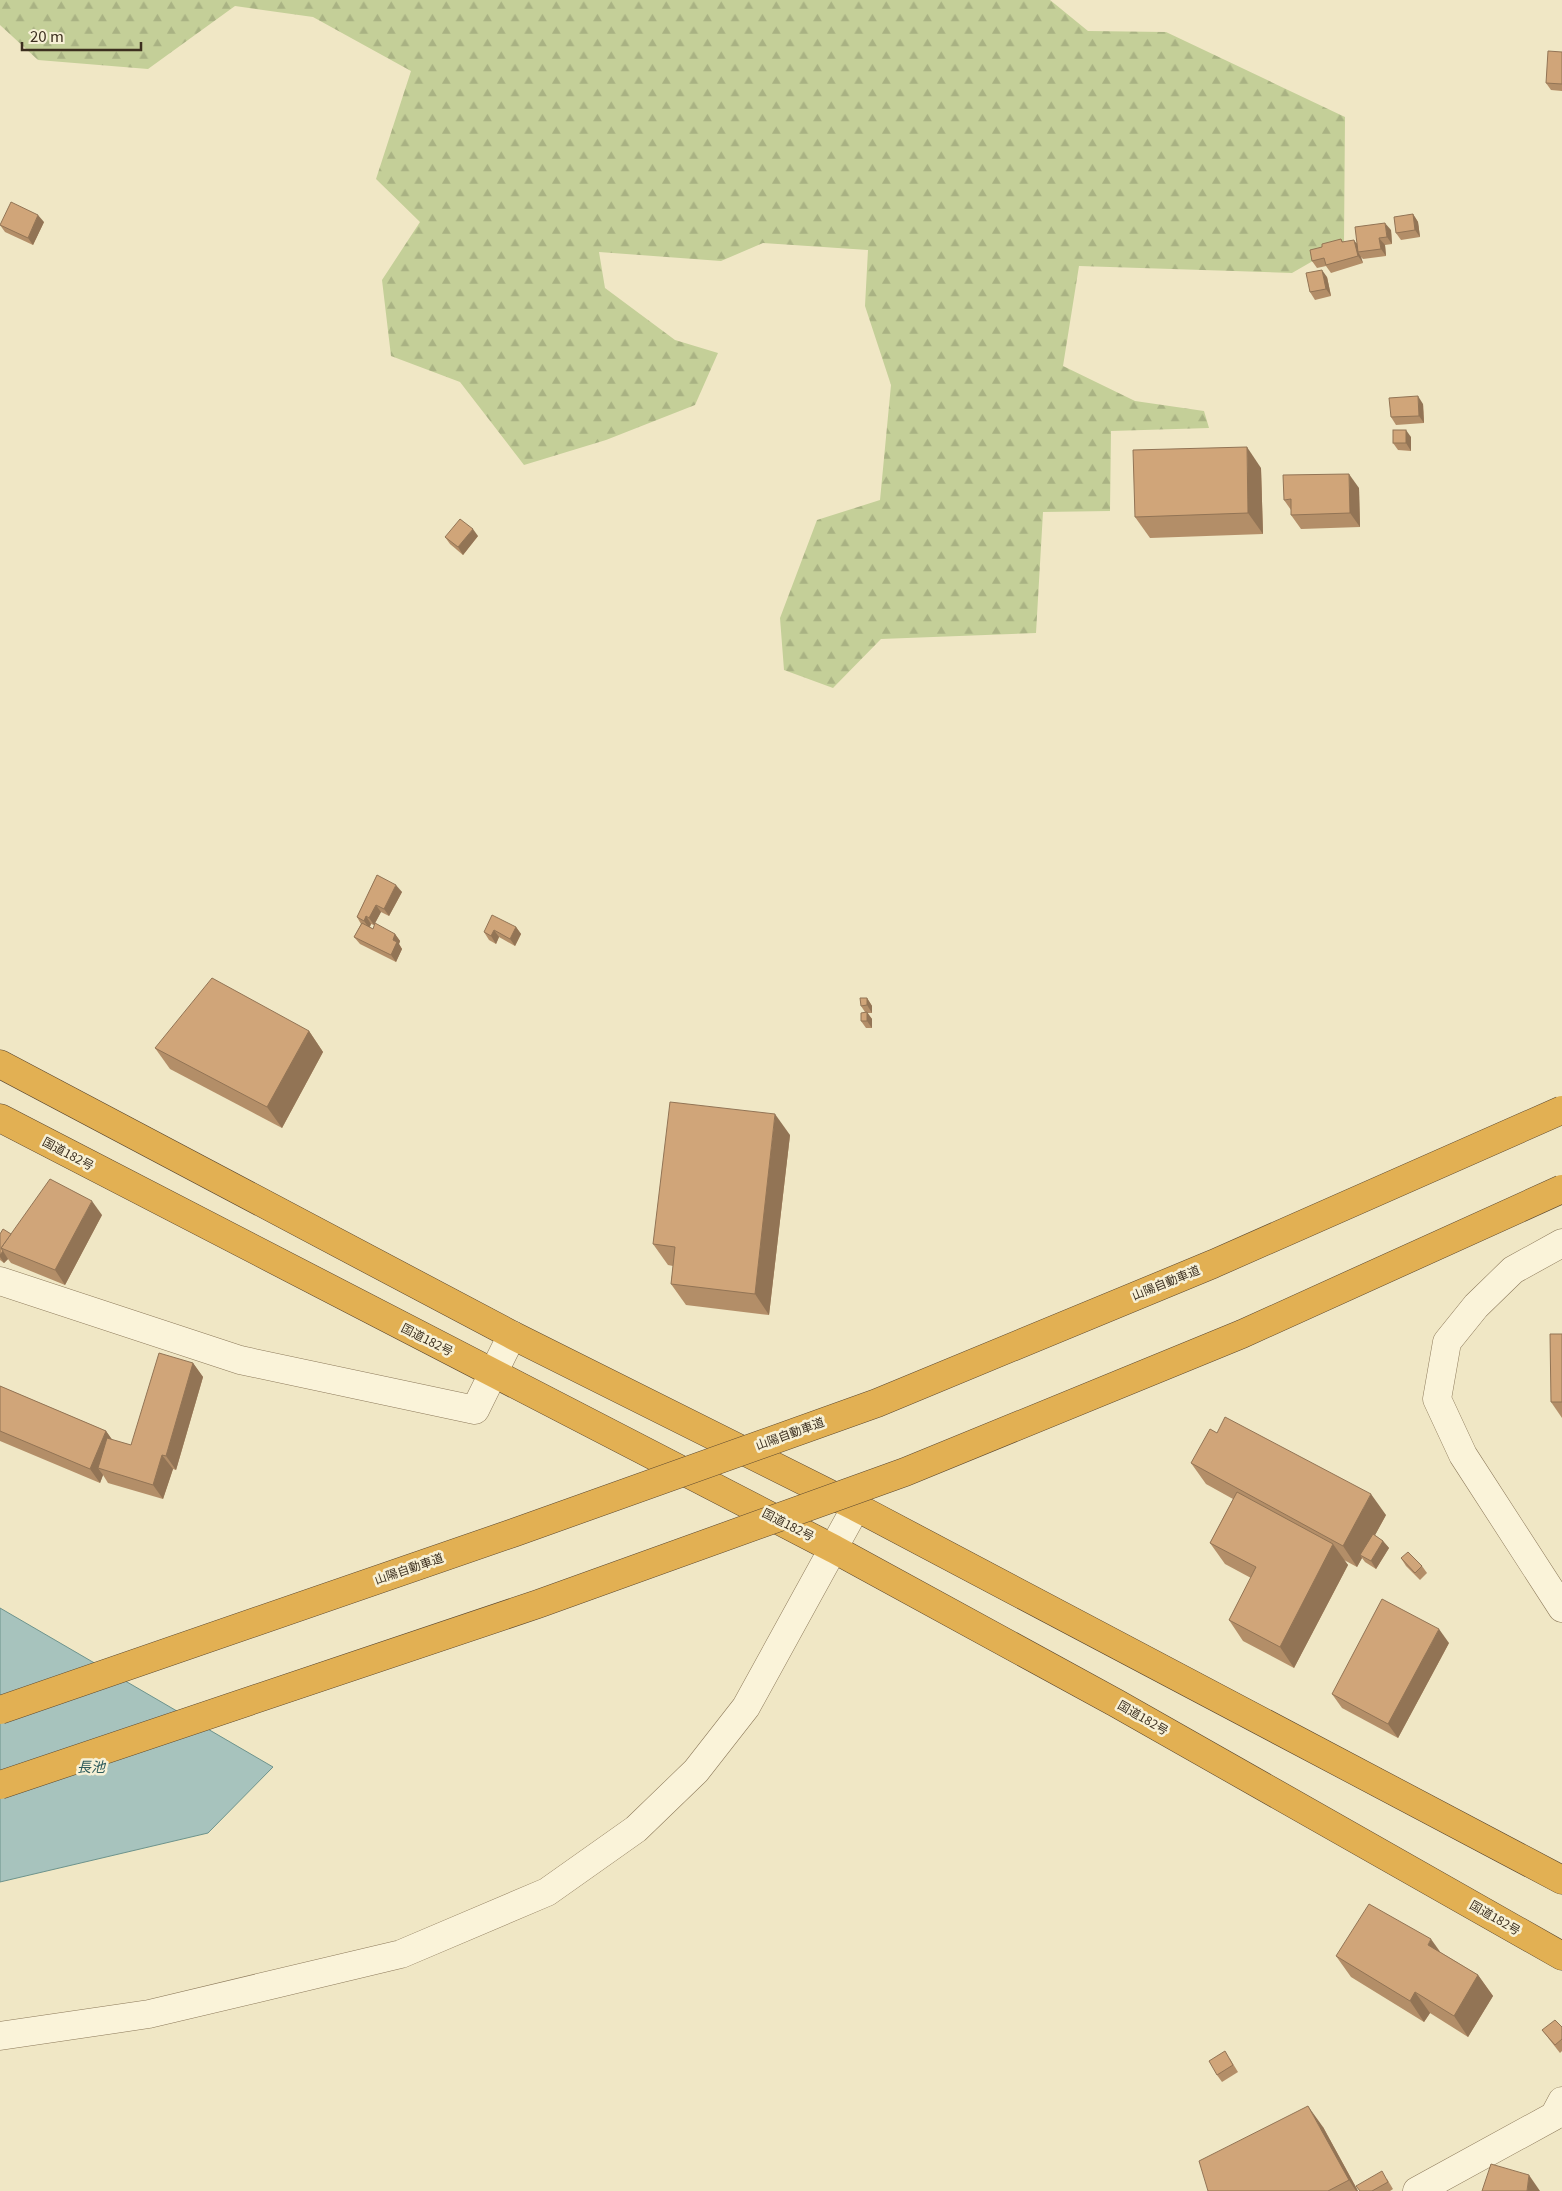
<svg xmlns="http://www.w3.org/2000/svg" width="1562" height="2191" viewBox="0 0 1562 2191" font-family="Georgia,'Noto Sans JP',serif">
<style>
.forest{fill:url(#forest-firs)}
.water{fill:#a7c3bd;stroke:#6d938c}
.lines{fill:none;stroke-linecap:round;stroke-linejoin:round}
.minor-casing{stroke:#8c795a;stroke-width:29}
.highway-casing{stroke:#5a462e;stroke-width:29}
.minor{stroke:#faf3d9;stroke-width:28}
.highway{stroke:#e2b053;stroke-width:28}
.highway-bridge-casing{stroke:#5a462e;stroke-width:29;stroke-linecap:butt}
.highway-bridge{stroke:#e2b053;stroke-width:28}
.wall{fill:#b38e68}
.shaded-wall{fill:#927455}
.building{fill:#d0a579;stroke:#927455}
.labels{text-anchor:middle;stroke-width:5;stroke-linejoin:round;paint-order:stroke}
.street-label{font-size:12px;fill:#3c2f1f;stroke:#f7f0d5}
.water-label{font-size:14px;font-style:italic;fill:#2d5b5c;stroke:#f7f0d5}
</style>
<defs>
<pattern id="forest-firs" width="22" height="20" patternUnits="userSpaceOnUse" patternTransform="scale(1.25)"><rect width="22" height="20" fill="#c4cf98"/><path d="M5 1l3.5 6h-7zM16 11l3.5 6h-7z" fill="#a9b283"/></pattern>
</defs>
<rect width="100%" height="100%" fill="#f0e7c5"/>
<polygon class="forest" points="0,0 1050,0 1088,31 1166,32 1345,117 1344,243 1292,273 1079,266 1063,366 1135,401 1204,411 1209,428 1111,431 1110,511 1043,512 1036,633 881,639 833,688 784,670 780,618 817,520 880,500 891,385 865,306 868,250 763,243 721,261 599,252 605,288 675,340 718,353 695,405 606,440 524,465 460,382 391,356 382,280 420,222 376,179 411,71 313,17 235,6 148,69 38,60 0,25"/>
<polygon class="water" points="0,1608 273,1767 208,1833 0,1882"/>
<g class="lines">
<g class="minor-casing">
<g id="minor">
<polyline points="1562,1243 1513,1270 1476,1306 1447,1342 1437,1399 1463,1455 1562,1608"/>
<polyline points="0,1281 240,1360 475,1410 512,1335"/>
<polyline points="0,2036 149,2014 401,1954 547,1892 636,1829 696,1771 746,1707 856,1507"/>
<polyline points="1417,2191 1554,2116 1562,2101"/>
</g>
</g>
<g class="highway-casing">
<g id="highway">
<polyline points="0,1064 512,1335 856,1507 1562,1880"/>
<polyline points="0,1118 834,1549 1116,1703 1562,1956"/>
</g>
</g>
<use href="#minor" class="minor"/>
<use href="#highway" class="highway"/>
<g class="highway-bridge-casing">
<g id="highway-bridge">
<polyline points="0,1710 513,1533 877,1403 1213,1264 1562,1110"/>
<polyline points="0,1785 538,1604 905,1472 1242,1334 1562,1189"/>
</g>
</g>
<use href="#highway-bridge" class="highway-bridge"/>
</g>
<g class="wall">
<polygon points="1562,52 1562,91 1551,90 1546,83"/>
<polygon points="1413,214 1418,222 1420,237 1401,240 1396,233"/>
<polygon points="44,222 33,245 5,232 0,225"/>
<polygon points="1391,230 1392,244 1385,245 1386,256 1363,259 1361,257 1363,263 1331,273 1326,266 1317,268 1312,261 1322,247 1341,239 1343,242 1357,243"/>
<polygon points="1327,277 1331,296 1315,300 1310,292"/>
<polygon points="1423,404 1424,423 1396,425 1391,417"/>
<polygon points="1411,437 1411,451 1398,450 1393,443"/>
<polygon points="1261,468 1263,534 1150,538 1135,517"/>
<polygon points="1359,488 1360,527 1301,529 1291,515 1291,510 1284,500"/>
<polygon points="478,536 463,555 450,544 445,537"/>
<polygon points="377,875 402,892 389,916 381,912 374,925 371,924 370,927 373,929 395,934 400,941 399,944 402,949 396,962 360,944 354,937 361,924 357,917"/>
<polygon points="516,927 521,934 515,946 499,937 496,944 489,940 484,932"/>
<polygon points="867,998 872,1006 872,1013 867,1013 872,1019 872,1028 866,1028 861,1021 865,1012 861,1006"/>
<polygon points="309,1031 323,1052 282,1128 170,1069 155,1048"/>
<polygon points="790,1135 769,1315 686,1305 671,1284 673,1266 668,1265 653,1244"/>
<polygon points="102,1215 65,1285 11,1263 8,1259 4,1263 0,1260 0,1234 11,1234"/>
<polygon points="1562,1334 1562,1418 1551,1402"/>
<polygon points="193,1363 203,1377 176,1470 173,1469 163,1499 108,1483 103,1475 100,1483 0,1441 0,1386 106,1431 112,1440 131,1445"/>
<polygon points="1191,1463 1386,1515 1375,1535 1383,1541 1389,1548 1376,1569 1365,1562 1362,1558 1357,1567 1344,1560 1348,1565 1294,1668 1243,1641 1229,1620 1251,1578 1225,1564 1210,1543 1233,1499 1206,1484"/>
<polygon points="1401,1558 1422,1566 1427,1573 1420,1580 1406,1566"/>
<polygon points="1449,1643 1398,1738 1342,1708 1332,1694"/>
<polygon points="1440,1952 1478,1975 1493,1996 1468,2037 1430,2013 1424,2022 1351,1977 1336,1956"/>
<polygon points="1562,2027 1562,2051 1560,2053 1542,2030"/>
<polygon points="1230,2059 1238,2072 1222,2082 1217,2075"/>
<polygon points="1323,2127 1358,2191 1208,2191"/>
<polygon points="1387,2179 1393,2189 1390,2191 1360,2191"/>
</g>
<g class="shaded-wall">
<polygon points="1413,214 1418,222 1420,237 1415,230"/>
<polygon points="38,215 44,222 33,245 28,238"/>
<polygon points="1385,223 1391,230 1392,244 1387,237"/>
<polygon points="1379,238 1385,245 1386,256 1381,249"/>
<polygon points="1354,240 1359,247 1358,252 1361,257 1363,263 1358,256"/>
<polygon points="1322,270 1327,277 1331,296 1326,289"/>
<polygon points="1418,396 1423,404 1424,423 1419,416"/>
<polygon points="1406,430 1411,437 1411,451 1406,443"/>
<polygon points="1247,447 1261,468 1263,534 1248,513"/>
<polygon points="1349,474 1359,488 1360,527 1350,513"/>
<polygon points="473,529 478,536 463,555 458,547"/>
<polygon points="396,885 402,892 389,916 384,909"/>
<polygon points="376,905 381,912 374,925 369,918"/>
<polygon points="366,916 371,924 369,928 364,921"/>
<polygon points="516,927 521,934 515,946 510,939"/>
<polygon points="494,930 499,937 496,944 491,936"/>
<polygon points="395,934 400,941 399,944 402,949 396,962 391,955 393,940"/>
<polygon points="867,998 872,1006 872,1013 867,1005"/>
<polygon points="867,1012 872,1019 872,1028 867,1021"/>
<polygon points="309,1031 323,1052 282,1128 267,1107"/>
<polygon points="775,1114 790,1135 769,1315 755,1294"/>
<polygon points="92,1201 102,1215 65,1285 55,1270"/>
<polygon points="3,1251 8,1259 4,1263 0,1257 0,1255"/>
<polygon points="193,1363 203,1377 176,1470 166,1456"/>
<polygon points="106,1431 116,1445 98,1468 103,1475 100,1483 90,1469"/>
<polygon points="162,1455 173,1469 163,1499 153,1485"/>
<polygon points="1371,1494 1386,1515 1363,1557 1360,1555 1362,1558 1357,1567 1343,1546"/>
<polygon points="1383,1541 1389,1548 1376,1569 1371,1561"/>
<polygon points="1333,1544 1348,1565 1294,1668 1280,1647"/>
<polygon points="1439,1629 1449,1643 1398,1738 1388,1724"/>
<polygon points="1431,1939 1446,1960 1428,1945"/>
<polygon points="1478,1975 1493,1996 1468,2037 1454,2016"/>
<polygon points="1415,1992 1430,2013 1424,2022 1410,2001"/>
<polygon points="1308,2106 1323,2127 1358,2191 1356,2191 1349,2180"/>
<polygon points="1529,2175 1540,2191 1527,2191"/>
</g>
<g class="building">
<polygon points="1548,51 1562,52 1562,84 1546,83"/>
<polygon points="11,202 38,215 28,238 0,225"/>
<polygon points="1413,214 1415,230 1396,233 1394,217"/>
<polygon points="1385,223 1387,237 1379,238 1381,249 1358,252 1355,227"/>
<polygon points="1341,239 1342,242 1354,240 1358,256 1326,265 1324,258 1312,261 1310,250 1322,247 1322,244"/>
<polygon points="1322,270 1326,289 1310,292 1306,273"/>
<polygon points="1418,396 1419,416 1391,417 1389,398"/>
<rect x="1393" y="430" width="13" height="13"/>
<polygon points="1247,447 1248,513 1135,517 1133,450"/>
<polygon points="1349,474 1350,513 1291,515 1291,499 1284,500 1283,475"/>
<polygon points="460,519 473,529 458,547 445,537"/>
<polygon points="377,875 396,885 384,909 376,905 369,918 366,916 364,921 357,917"/>
<polygon points="492,915 516,927 510,939 494,930 491,936 484,932"/>
<polygon points="362,923 373,929 375,923 395,934 393,940 397,942 391,955 354,937"/>
<polygon points="212,978 309,1031 267,1107 155,1048"/>
<polygon points="860,998 867,998 867,1005 861,1006"/>
<polygon points="867,1012 867,1021 861,1021 861,1013"/>
<polygon points="670,1102 775,1114 755,1294 671,1284 675,1247 653,1244"/>
<polygon points="50,1179 92,1201 55,1270 1,1248"/>
<polygon points="3,1229 11,1234 1,1248 3,1251 0,1255 0,1234"/>
<polygon points="1550,1334 1562,1334 1562,1402 1551,1402"/>
<polygon points="159,1353 193,1363 166,1456 162,1455 153,1485 98,1468 107,1438 131,1445"/>
<polygon points="0,1386 106,1431 90,1469 0,1431"/>
<polygon points="1225,1417 1371,1494 1343,1546 1191,1463 1210,1429 1217,1433"/>
<polygon points="1237,1492 1333,1544 1280,1647 1229,1620 1256,1567 1210,1543"/>
<polygon points="1373,1534 1383,1541 1371,1561 1360,1555"/>
<polygon points="1408,1552 1422,1566 1415,1573 1401,1558"/>
<polygon points="1382,1599 1439,1629 1388,1724 1332,1694"/>
<polygon points="1369,1904 1431,1939 1428,1945 1478,1975 1454,2016 1415,1992 1410,2001 1336,1956"/>
<polygon points="1555,2020 1562,2027 1562,2039 1555,2045 1542,2030"/>
<polygon points="1225,2051 1233,2065 1217,2075 1209,2061"/>
<polygon points="1308,2106 1349,2180 1328,2191 1208,2191 1199,2161"/>
<polygon points="1491,2164 1529,2175 1527,2191 1482,2191"/>
<polygon points="1382,2171 1388,2182 1372,2191 1360,2191 1356,2186"/>
</g>
<g class="labels">
<g class="street-label">
<text transform="translate(68 1154) rotate(28)" y="4">国道182号</text>
<text transform="translate(1166 1283) rotate(-22)" y="4">山陽自動車道</text>
<text transform="translate(427 1340) rotate(27)" y="4">国道182号</text>
<text transform="translate(790 1434) rotate(-20)" y="4">山陽自動車道</text>
<text transform="translate(788 1525) rotate(27)" y="4">国道182号</text>
<text transform="translate(409 1569) rotate(-19)" y="4">山陽自動車道</text>
<text transform="translate(1143 1718) rotate(30)" y="4">国道182号</text>
<text transform="translate(1495 1918) rotate(30)" y="4">国道182号</text>
</g>
<g class="water-label">
<text x="91" y="1772">長池</text>
</g>
</g>
<path d="M22 42v8h119v-8" fill="none" stroke="#3c2f1f" stroke-width="2.5"/>
<text x="30" y="42" font-size="15" fill="#3c2f1f" stroke="#f7f0d5" stroke-width="4" paint-order="stroke">20 m</text>
</svg>
